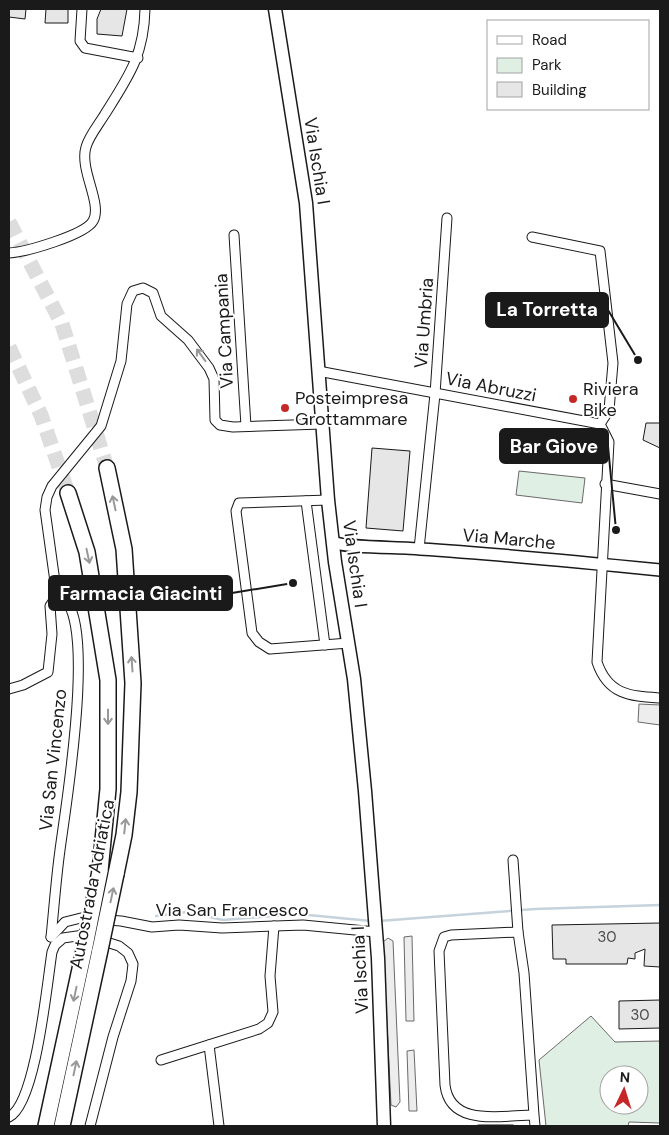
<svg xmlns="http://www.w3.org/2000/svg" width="669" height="1135" viewBox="0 0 669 1135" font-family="'DM Sans',sans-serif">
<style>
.green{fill:#e0efe3;stroke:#6a6a6a;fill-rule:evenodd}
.parking{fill:#ededed;stroke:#6a6a6a}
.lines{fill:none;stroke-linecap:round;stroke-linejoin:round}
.stream{stroke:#c6d2dc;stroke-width:2.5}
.building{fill:#e6e6e6;stroke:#1a1a1a}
.highway-tunnel{stroke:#ddd;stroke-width:15;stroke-dasharray:15 8;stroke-linecap:butt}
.street-casing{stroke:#1a1a1a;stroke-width:11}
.secondary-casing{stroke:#1a1a1a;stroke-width:14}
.primary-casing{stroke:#1a1a1a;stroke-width:15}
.highway-casing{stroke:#1a1a1a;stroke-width:18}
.street{stroke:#fff;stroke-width:9}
.secondary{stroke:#fff;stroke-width:11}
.primary{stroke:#fff;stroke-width:12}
.highway{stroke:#fff;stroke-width:15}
.highway-bridge-casing{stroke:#1a1a1a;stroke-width:18;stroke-linecap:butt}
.highway-bridge{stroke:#fff;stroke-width:15}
.oneway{stroke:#989898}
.poi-dot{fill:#c62828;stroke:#fff;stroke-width:2}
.labels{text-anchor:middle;stroke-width:4;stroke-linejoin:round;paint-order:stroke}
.number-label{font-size:15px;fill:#4d4d4d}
.street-label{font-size:18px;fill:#1a1a1a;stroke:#fff}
.poi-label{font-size:18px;fill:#1a1a1a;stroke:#fff;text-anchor:start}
.leader{fill:none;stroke:#1a1a1a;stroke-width:2}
.callout-dot{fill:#1a1a1a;stroke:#fff;stroke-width:2}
.callout{fill:#1a1a1a;stroke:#1a1a1a;stroke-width:2}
.callout-label{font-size:19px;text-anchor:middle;font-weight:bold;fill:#fff}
</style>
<rect width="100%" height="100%" fill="#fff"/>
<g class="green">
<polygon points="519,471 585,478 582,503 516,495"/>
<path d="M591 1016 615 1042 660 1041V1123L629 1122 628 1126H546L539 1060ZM609 1075H639V1105H609Z"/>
</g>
<g class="parking">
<polygon points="639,704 660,705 660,725 638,722"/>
<polygon points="412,936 414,1021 406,1021 404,937"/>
<polygon points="388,938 393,941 400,1102 396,1107 391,1105 383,942"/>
<polygon points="414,1050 417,1111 409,1111 407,1051"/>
</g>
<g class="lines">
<g class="stream">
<polyline points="156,916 187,912 223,920 298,914 371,921"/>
<polyline points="379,921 535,909 660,905"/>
</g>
</g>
<g class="building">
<polygon points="9,9 26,9 25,19 9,17"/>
<polygon points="46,9 68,9 68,23 45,23"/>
<polygon points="101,9 127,9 122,36 97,34 97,19"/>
<polygon points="646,423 660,423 660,448 643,440"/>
<polygon points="372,448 410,451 403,531 366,528"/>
<polygon points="660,923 660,967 644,966 645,949 635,953 635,959 628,958 627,964 566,964 566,959 553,959 552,925"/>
<polygon points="660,1000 660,1028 619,1029 619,1001"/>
<rect x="478" y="1125" width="35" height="1"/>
</g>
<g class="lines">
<g class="highway-tunnel">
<polyline points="9,222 62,324 107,468"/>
<polyline points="9,347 41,415 68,493"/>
</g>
<g class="street-casing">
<g id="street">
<polyline points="82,9 80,41 85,48 138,58"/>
<polyline points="234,235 246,426"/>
<path d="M532 237 600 251 613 363 609 410 600 424 609 442 597 662C608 695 630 696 660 698"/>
<path d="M9 253C26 252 85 235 93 221 103 204 79 170 86 147 89 136 99 124 105 114 129 76 144 55 145 9"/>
<polyline points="318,371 600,424"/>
<polyline points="605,484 660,494"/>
<polyline points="328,500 239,503 236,511 252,633 259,642 270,649 349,643"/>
<polyline points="306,501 325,645"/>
<polyline points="419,549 435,394 447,218"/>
<polyline points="57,596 45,510 47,497 52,486 101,426 121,361 127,304 133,291 143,288 153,293 161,316 188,340 209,368 214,379 215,420 220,425 233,427 322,424"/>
<path d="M9 689 23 685 48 672 52 634 50 606 57 596C101 601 64 817 60 850 56 879 54 908 51 937"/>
<polyline points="513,860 518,932"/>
<polyline points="51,937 65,922 81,918 121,921 152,927 179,925 222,928 303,925 376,932"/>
<polyline points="209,1045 219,1126"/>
<polyline points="161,1060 259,1029 268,1023 273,1012 270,976 274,926"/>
<path d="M534 1115C503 1115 450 1128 445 1085L439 951 444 937 451 935 518 932 524 973 534 1115 535 1126"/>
<path d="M9 1117C36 1104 47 983 52 952L55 945 63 938 84 935 119 946 128 953 133 964 131 981 113 1037 90 1126"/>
</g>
</g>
<g class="secondary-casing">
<path id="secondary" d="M333 542C344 548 402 547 420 549 500 554 580 562 660 570"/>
</g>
<g class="primary-casing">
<polyline id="primary" points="275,9 306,203 328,500 335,562 354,679 365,791 378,958 384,1126"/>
</g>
<g class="highway-casing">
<g id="highway">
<polyline points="107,468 124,549 133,683 129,792 124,835 116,874"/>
<polyline points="68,493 87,552 108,680 108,789 100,871"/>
<polyline points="46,1126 85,946"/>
<polyline points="62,1126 100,950"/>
</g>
</g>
<use href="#street" class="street"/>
<use href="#secondary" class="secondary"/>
<use href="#primary" class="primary"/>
<use href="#highway" class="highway"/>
<g class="highway-bridge-casing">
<g id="highway-bridge">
<polyline points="85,946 100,871"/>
<polyline points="100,950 116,874"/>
</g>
</g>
<use href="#highway-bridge" class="highway-bridge"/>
</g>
<defs><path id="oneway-shaft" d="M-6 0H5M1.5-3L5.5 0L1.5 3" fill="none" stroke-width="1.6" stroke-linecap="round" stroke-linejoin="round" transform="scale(1.25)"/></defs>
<g class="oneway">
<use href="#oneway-shaft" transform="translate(201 355) rotate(-126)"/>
<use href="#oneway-shaft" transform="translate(114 503) rotate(-102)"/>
<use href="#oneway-shaft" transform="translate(88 556) rotate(78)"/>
<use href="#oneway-shaft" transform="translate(132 664) rotate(-94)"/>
<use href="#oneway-shaft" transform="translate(108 717) rotate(90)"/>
<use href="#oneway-shaft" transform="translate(125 826) rotate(-84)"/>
<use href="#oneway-shaft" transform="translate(112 895) rotate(-78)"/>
<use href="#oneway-shaft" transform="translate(75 994) rotate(102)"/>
<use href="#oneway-shaft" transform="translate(75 1068) rotate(-78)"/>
</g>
<g class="poi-dot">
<circle cx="573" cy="399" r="5"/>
<circle cx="285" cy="408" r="5"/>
</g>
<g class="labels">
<g class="number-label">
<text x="607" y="942">30</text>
<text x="640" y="1020">30</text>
</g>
<g class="street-label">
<text transform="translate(317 161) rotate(81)" y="6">Via Ischia I</text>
<text transform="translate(424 323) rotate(-86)" y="6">Via Umbria</text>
<text transform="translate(224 331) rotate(-93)" y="6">Via Campania</text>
<text transform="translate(491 387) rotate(11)" y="6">Via Abruzzi</text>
<text transform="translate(509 539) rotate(5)" y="6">Via Marche</text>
<text transform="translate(355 564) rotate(82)" y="6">Via Ischia I</text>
<text transform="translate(53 760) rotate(-84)" y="6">Via San Vincenzo</text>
<text transform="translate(92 884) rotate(-79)" y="6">Autostrada Adriatica</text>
<text x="232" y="916">Via San Francesco</text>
<text transform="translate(360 970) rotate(-93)" y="6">Via Ischia I</text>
</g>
<g class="poi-label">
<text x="583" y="395">Riviera<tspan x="583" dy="21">Bike</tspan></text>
<text x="295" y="404">Posteimpresa<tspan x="295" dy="21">Grottammare</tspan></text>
</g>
</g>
<path class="leader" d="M638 360L608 310M616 530L608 446M293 583L232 593"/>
<g class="callout-dot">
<circle cx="638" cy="360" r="5"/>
<circle cx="616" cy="530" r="5"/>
<circle cx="293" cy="583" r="5"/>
</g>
<g class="callout">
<rect x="486" y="293" width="122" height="34" rx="5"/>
<rect x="500" y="429" width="108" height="34" rx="5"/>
<rect x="49" y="576" width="183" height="34" rx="5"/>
</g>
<g class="callout-label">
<text x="547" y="316">La Torretta</text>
<text x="554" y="453">Bar Giove</text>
<text x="141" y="600">Farmacia Giacinti</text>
</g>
<rect width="669" height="1135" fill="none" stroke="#1a1a1a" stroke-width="20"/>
<rect x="487" y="20" width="162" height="90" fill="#ffffff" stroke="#a3a3a3"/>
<rect x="497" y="36" width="25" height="8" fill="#ffffff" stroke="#a3a3a3"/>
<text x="532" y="45" font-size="15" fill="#1a1a1a">Road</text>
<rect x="497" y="58" width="25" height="15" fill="#e0efe3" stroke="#a3a3a3"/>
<text x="532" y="70" font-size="15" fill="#1a1a1a">Park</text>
<rect x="497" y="82" width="25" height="15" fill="#e6e6e6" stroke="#a3a3a3"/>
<text x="532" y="95" font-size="15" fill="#1a1a1a">Building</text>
<g transform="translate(624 1090) rotate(4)"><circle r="24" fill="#ffffff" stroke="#a3a3a3"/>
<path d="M0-4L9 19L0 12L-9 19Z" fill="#c62828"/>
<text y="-8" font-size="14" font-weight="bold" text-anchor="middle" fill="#1a1a1a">N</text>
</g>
</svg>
